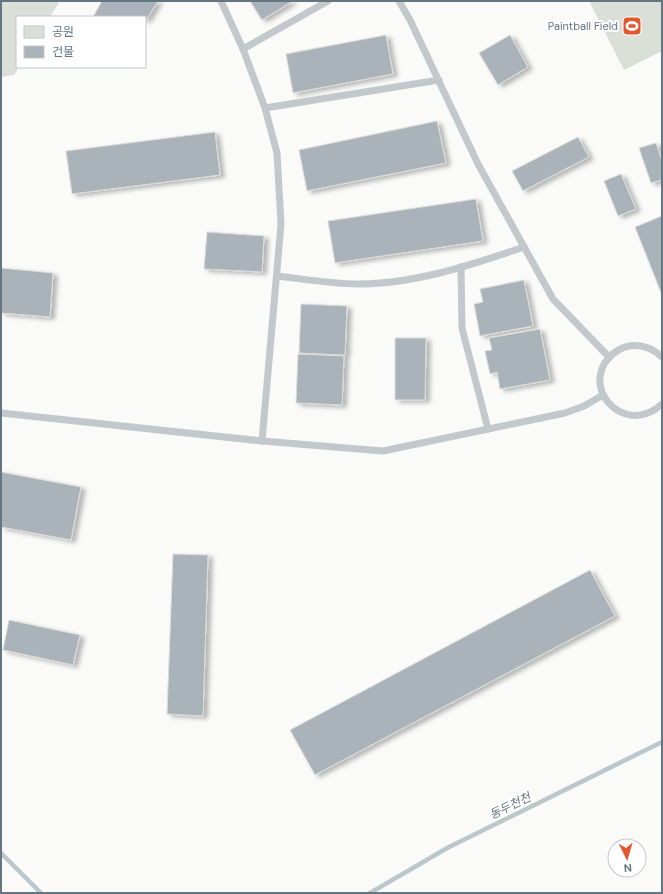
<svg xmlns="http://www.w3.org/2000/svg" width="663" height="894" viewBox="0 0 663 894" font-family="'DM Sans','Noto Sans KR',sans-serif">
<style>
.green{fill:#dadfd7}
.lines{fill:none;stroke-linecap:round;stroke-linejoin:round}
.stream{stroke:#bbc7cb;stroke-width:4.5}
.building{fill:#aab3b9;stroke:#dcdcda;filter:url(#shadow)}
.service{stroke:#c3c8cc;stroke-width:7}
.labels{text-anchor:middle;stroke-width:4;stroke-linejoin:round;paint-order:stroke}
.poi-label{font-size:11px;fill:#657683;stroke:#fff;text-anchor:end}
.water-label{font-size:12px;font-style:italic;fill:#60757c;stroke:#fff}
</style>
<defs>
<filter id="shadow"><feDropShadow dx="4.5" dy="2.5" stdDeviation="2" flood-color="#0004"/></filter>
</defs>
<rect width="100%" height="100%" fill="#fafaf8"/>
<g class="green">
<polygon points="1,1 60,1 50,17 17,17 17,67 19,67 14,75 1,77"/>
<polygon points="589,1 662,1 662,51 624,70"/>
</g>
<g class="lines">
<g class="stream">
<polyline points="1,853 41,893"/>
<polyline points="370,893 449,847 662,742"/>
</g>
</g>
<g class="building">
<polygon points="102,1 158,1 145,22 145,17 93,17"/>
<polygon points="250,1 293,1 262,20"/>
<polygon points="386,35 393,74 293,93 286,54"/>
<polygon points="510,35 528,67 498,85 479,53"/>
<polygon points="437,121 446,163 307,191 299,150"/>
<polygon points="215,132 220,175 72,194 66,151"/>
<polygon points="578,137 589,157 523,191 512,171"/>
<polygon points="656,143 662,161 662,180 651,183 639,148"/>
<polygon points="621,174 636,209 618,216 604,181"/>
<polygon points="476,199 483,241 335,263 328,221"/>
<polygon points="662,216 662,295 635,227"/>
<polygon points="207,232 264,236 262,272 204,269"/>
<polygon points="1,268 53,273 50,317 1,313"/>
<polygon points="524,280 533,326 480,336 474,304 483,302 480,289"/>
<polygon points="301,304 347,306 345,355 299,353"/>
<polygon points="540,329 550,380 500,389 497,372 490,374 485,351 492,350 489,338"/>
<polygon points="395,338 426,338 425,400 395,400"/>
<polygon points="298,354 344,356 342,405 296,403"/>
<polygon points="1,472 81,487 71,540 1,527"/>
<polygon points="173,554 208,555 203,716 167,714"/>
<polygon points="590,570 615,616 315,775 290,730"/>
<polygon points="9,620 80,635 73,665 3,650"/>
</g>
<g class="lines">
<g class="service">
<polyline points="221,1 243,49 265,108 277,153 281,224 262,441"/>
<polyline points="399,1 410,20 478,164 553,299 609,357"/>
<polyline points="243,49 328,1"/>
<polyline points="265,108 439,80"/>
<polyline points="461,267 462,328 488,429"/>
<path d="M277 276C303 279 332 284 358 284 415 284 471 265 524 247"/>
<path d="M662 357C628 325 582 367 607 401 612 407 618 412 626 414 640 418 652 413 662 404"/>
<polyline points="1,413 262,441 383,451 565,413 584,406 603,395"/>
</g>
</g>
<defs>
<g id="stadium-square" transform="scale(1)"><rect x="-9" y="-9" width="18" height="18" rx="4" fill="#e4572e" stroke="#fff"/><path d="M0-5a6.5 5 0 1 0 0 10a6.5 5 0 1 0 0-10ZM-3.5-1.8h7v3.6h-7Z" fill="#fff"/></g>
</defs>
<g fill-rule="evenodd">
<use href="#stadium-square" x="632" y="26"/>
</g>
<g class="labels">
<g class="poi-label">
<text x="618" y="30">Paintball Field</text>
</g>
<g class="water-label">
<text transform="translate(510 806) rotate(-26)" y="4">동두천천</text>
</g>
</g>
<rect width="663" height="894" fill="none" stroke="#657683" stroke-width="4"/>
<rect x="16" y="16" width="130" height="52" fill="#ffffff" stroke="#c1c8cd"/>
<rect x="24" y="26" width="20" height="12" fill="#dadfd7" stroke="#c1c8cd"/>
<text x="52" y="36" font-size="12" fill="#657683">공원</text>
<rect x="24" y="46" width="20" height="12" fill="#aab3b9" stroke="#c1c8cd"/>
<text x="52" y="56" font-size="12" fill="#657683">건물</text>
<g transform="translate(627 858) rotate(175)"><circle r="19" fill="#ffffff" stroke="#c1c8cd"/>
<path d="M0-3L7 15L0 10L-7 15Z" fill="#e4572e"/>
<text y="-6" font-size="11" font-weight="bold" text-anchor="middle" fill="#657683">N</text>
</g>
</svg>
